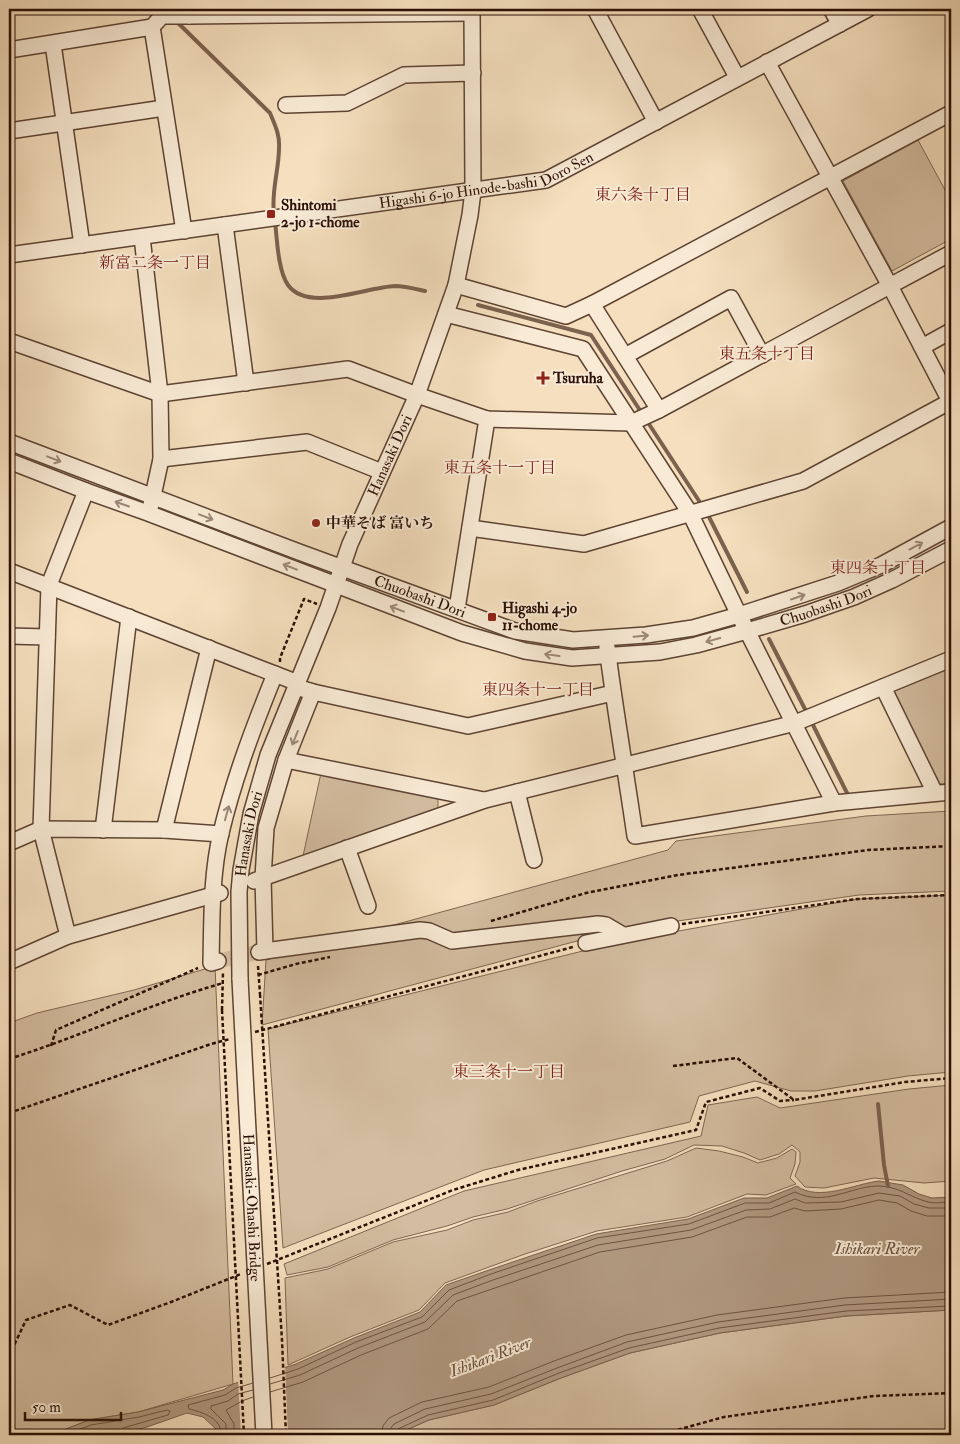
<svg xmlns="http://www.w3.org/2000/svg" width="960" height="1444" viewBox="0 0 960 1444" font-family="'IM FELL Double Pica','Noto Serif JP',serif">
<style>
.green{fill:#d3bc9f;stroke:#7f6652}
.water{fill:#b0987f;stroke:#7b614e}
.pier{fill:#f5dfbe}
.lines{fill:none;stroke-linecap:round;stroke-linejoin:round}
.shore{stroke:#6e5442;stroke-width:1}
.stream{stroke:#7b614e;stroke-width:4}
.minor-tunnel{stroke:#d7c0a2;stroke-width:15;stroke-dasharray:15 8;stroke-linecap:butt}
.minor-casing{stroke:#5e4333;stroke-width:18}
.path{stroke:#2b0f05;stroke-width:2.5;stroke-dasharray:4 2.5;stroke-linecap:butt}
.minor{stroke:#f8ead5;stroke-width:15}
.minor-bridge-casing{stroke:#5e4333;stroke-width:18;stroke-linecap:butt}
.path-bridge{stroke:#2b0f05;stroke-width:2.5;stroke-dasharray:4 2.5;stroke-linecap:butt}
.minor-bridge{stroke:#f8ead5;stroke-width:15}
.oneway{stroke:#9c8777}
.poi-dot{fill:#8f2418;stroke:#f8ead5;stroke-width:2}
.labels{text-anchor:middle;stroke-width:4;stroke-linejoin:round;paint-order:stroke}
.street-label{font-size:15px;fill:#2b0f05;stroke:#f8ead5}
.poi-label{font-size:15px;font-weight:bold;fill:#2b0f05;stroke:#f8ead5;text-anchor:start}
.neighbourhood-label{font-size:16px;fill:#7a1f14;stroke:#f8ead5}
.water-label{font-size:16px;font-style:italic;fill:#674d3c;stroke:#f8ead5}
</style>
<rect width="100%" height="100%" fill="#f5dfbe"/>
<filter id="stains"><feTurbulence type="fractalNoise" baseFrequency=".004" numOctaves="4"/><feColorMatrix values="0 0 0 0 .2 0 0 0 0 .09 0 0 0 0 .02 0 0 0 .5 -.17"/></filter>
<radialGradient id="worn" r=".72"><stop offset=".6" stop-color="#630" stop-opacity="0"/><stop offset="1" stop-color="#630" stop-opacity=".3"/></radialGradient>
<g class="green">
<polygon points="918,140 951,201 951,239 892,271 843,181"/>
<polygon points="951,668 951,784 937,784 893,690"/>
<polygon points="321,773 438,798 438,809 303,856"/>
<polygon points="951,811 951,891 859,895 622,929 262,1025 266,960 668,850 676,841 866,816"/>
<polygon points="951,895 951,1072 908,1076 815,1091 791,1091 755,1081 699,1096 690,1122 484,1170 283,1248 268,1029 623,941 857,899"/>
<polygon points="215,966 233,1384 138,1412 89,1420 51,1435 9,1435 9,1023 37,1013 134,990"/>
<polygon points="951,1085 951,1181 924,1183 874,1178 824,1188 805,1187 795,1176 800,1162 800,1152 792,1145 779,1154 760,1160 744,1153 722,1146 694,1145 665,1159 622,1171 507,1209 473,1217 447,1226 393,1240 328,1267 287,1275 284,1264 464,1191 701,1136 708,1105 757,1097 780,1108 909,1089"/>
<polygon points="696,1148 719,1151 743,1157 758,1163 777,1158 792,1149 796,1152 795,1164 790,1178 796,1184 766,1195 747,1194 687,1217 597,1231 525,1254 445,1283 419,1310 350,1337 288,1365 285,1278 328,1269 393,1242 447,1230 473,1220 508,1212 537,1201 667,1161"/>
<polygon points="951,1310 951,1435 395,1435 429,1420 494,1405 561,1378 630,1353 720,1333 846,1316"/>
</g>
<path class="water" d="M879 1181 903 1185 919 1194 932 1198 951 1197V1310L846 1316 720 1333 630 1353 561 1378 494 1405 429 1420 395 1435H215L216 1429 203 1417 187 1413 147 1427 115 1435H51L89 1420 138 1412 223 1390 233 1384 296 1364 354 1338 420 1312 446 1285 489 1270 596 1234 688 1219 744 1198H767L797 1186C819 1202 854 1184 879 1181Z"/>
<polygon class="pier" points="285,1365 288,1435 241,1435 238,1380"/>
<g class="lines">
<g class="shore">
<path d="M270 1378 298 1369 356 1342 422 1317 449 1290 491 1274 597 1238 689 1224 745 1203H769L795 1192C825 1207 849 1187 877 1186 899 1186 909 1197 928 1202 935 1204 944 1202 951 1202"/>
<polyline points="270,1384 300,1375 358,1348 425,1322 453,1295 493,1280 598,1245 691,1230 746,1210 770,1209 795,1199 805,1203 841,1202 879,1193 900,1196 914,1204 929,1208 951,1208"/>
<polyline points="270,1392 303,1382 361,1355 428,1329 457,1301 600,1252 692,1237 747,1217 770,1217 794,1208 805,1211 841,1209 879,1200 897,1203 911,1211 927,1216 951,1216"/>
<polyline points="65,1435 91,1425 139,1417 167,1410 170,1411 168,1415 123,1428 120,1431 119,1435"/>
<path d="M220 1435C224 1419 202 1412 189 1409L188 1405 225 1395 236 1388 253 1383"/>
<polyline points="226,1435 226,1424 211,1409 211,1406 228,1401 238,1394 253,1390"/>
<polyline points="234,1435 234,1424 226,1410 242,1401 253,1397"/>
<polyline points="381,1435 383,1426 389,1418 422,1402 489,1387 554,1361 626,1335 717,1315 844,1298 951,1292"/>
<polyline points="389,1435 390,1429 394,1424 425,1409 491,1394 557,1368 627,1342 718,1322 845,1305 951,1299"/>
<polyline points="395,1435 398,1429 428,1415 493,1400 559,1373 629,1348 719,1328 846,1311 951,1306"/>
</g>
<g class="stream">
<path d="M176 21 270 113C275 125 280 135 279 148 279 170 271 191 274 214"/>
<path d="M275 221C277 239 278 271 288 285 308 313 366 287 395 286 404 286 416 289 425 291"/>
<polyline points="478,305 591,335 643,415"/>
<polyline points="647,421 703,507"/>
<polyline points="707,513 747,592"/>
<polyline points="769,639 808,715"/>
<polyline points="811,721 847,793"/>
<polyline points="878,1104 884,1165 888,1186"/>
</g>
<polyline class="minor-tunnel" points="218,961 259,952"/>
<g class="minor-casing">
<g id="minor">
<polyline points="189,9 189,16 472,13"/>
<polyline points="595,9 656,122"/>
<polyline points="700,9 737,77"/>
<polyline points="831,9 840,24"/>
<polyline points="152,27 184,231"/>
<polyline points="53,44 82,245"/>
<polyline points="9,50 152,27 162,16 189,16"/>
<polyline points="767,62 890,286 951,403"/>
<polyline points="286,105 347,103 404,75 473,73"/>
<polyline points="9,131 164,108"/>
<polyline points="225,225 246,383"/>
<polyline points="142,237 160,394 161,459 151,505"/>
<path id="s1" d="M9 255 546 180 868 9"/>
<polyline points="456,285 566,316 592,304 951,113"/>
<polyline points="592,304 659,410"/>
<polyline points="446,314 583,349 690,513 739,615 834,803"/>
<polyline points="9,341 160,394 348,369 417,395 487,419 631,423 659,410 951,253"/>
<polyline points="922,347 951,331"/>
<polyline points="625,356 731,298 762,355"/>
<path id="s2" d="M9 442 299 552 515 631 573 640 646 635 693 628 739 615 838 583 881 565 951 527"/>
<polyline points="161,459 307,442 382,472"/>
<path id="s3" d="M9 461 86 491 148 513 462 633 525 651 572 658 660 652 696 645 747 631 805 614 854 597 892 580 951 549"/>
<polyline points="470,528 584,544 803,481 951,401"/>
<polyline points="9,571 298,683"/>
<polyline points="457,609 487,419"/>
<polyline points="9,636 47,637"/>
<path d="M607 647C615 710 626 773 635 836L834 803 951 792"/>
<polyline points="296,687 313,692 468,726 613,693"/>
<polyline points="883,687 935,793"/>
<polyline points="286,760 484,800"/>
<polyline points="517,792 534,860"/>
<polyline points="103,830 129,617"/>
<polyline points="164,830 209,648"/>
<polyline points="9,843 41,829 164,830 221,834"/>
<polyline points="347,848 368,906"/>
<polyline points="254,881 485,800 795,723 951,659"/>
<polyline points="68,936 41,829 49,585 86,491"/>
<polyline points="586,943 671,926"/>
<polyline points="265,951 420,930 429,931 452,941 598,924 606,925 623,935"/>
<polyline points="259,952 265,951 263,878 266,828 286,760 313,692"/>
<path d="M218 961 211 963C212 919 211 875 221 833 234 778 254 726 275 674"/>
<polyline points="9,962 68,936 220,893"/>
<path id="s4" d="M240 979 239 892 241 870 251 814 268 755 328 608 350 544 417 395 456 285 470 215 473 191 472 9"/>
</g>
</g>
<g class="path">
<polyline points="280,662 280,658 304,599 317,604"/>
<polyline points="491,921 586,893 678,875 868,850 951,846"/>
<polyline points="682,924 857,899 951,895"/>
<polyline points="258,966 260,994"/>
<polyline points="258,975 296,964 330,957"/>
<polyline points="222,1010 223,972"/>
<polyline points="255,1032 573,947"/>
<polyline points="51,1046 56,1030 198,968"/>
<path d="M9 1059C81 1036 150 1004 223 983"/>
<polyline points="673,1066 737,1058 794,1100 905,1082 951,1078"/>
<polyline points="9,1113 211,1044 230,1039"/>
<polyline points="267,1264 453,1190 518,1170 696,1130 706,1102 760,1088 780,1101 794,1100"/>
<polyline points="9,1356 26,1320 70,1305 108,1325 171,1302 241,1274"/>
<polyline points="659,1435 724,1417 874,1396 951,1393"/>
</g>
<use href="#minor" class="minor"/>
<g class="minor-bridge-casing">
<g id="minor-bridge">
<path id="s5" d="M240 979 264 1435"/>
</g>
</g>
<g class="path-bridge">
<polyline points="260,994 282,1340 286,1435"/>
<polyline points="222,1010 244,1435"/>
</g>
<use href="#minor-bridge" class="minor-bridge"/>
</g>
<defs><path id="oneway-shaft" d="M-6 0H5M1.5-3L5.5 0L1.5 3" fill="none" stroke-width="1.6" stroke-linecap="round" stroke-linejoin="round" transform="scale(1.25)"/></defs>
<g class="oneway">
<use href="#oneway-shaft" transform="translate(54 459) rotate(21)"/>
<use href="#oneway-shaft" transform="translate(122 504) rotate(-161)"/>
<use href="#oneway-shaft" transform="translate(206 517) rotate(21)"/>
<use href="#oneway-shaft" transform="translate(916 546) rotate(-28)"/>
<use href="#oneway-shaft" transform="translate(290 567) rotate(-159)"/>
<use href="#oneway-shaft" transform="translate(798 597) rotate(-19)"/>
<use href="#oneway-shaft" transform="translate(397 609) rotate(-159)"/>
<use href="#oneway-shaft" transform="translate(641 636) rotate(-5)"/>
<use href="#oneway-shaft" transform="translate(713 640) rotate(165)"/>
<use href="#oneway-shaft" transform="translate(552 655) rotate(-172)"/>
<use href="#oneway-shaft" transform="translate(295 738) rotate(112)"/>
<use href="#oneway-shaft" transform="translate(227 813) rotate(-74)"/>
</g>
<g class="poi-dot">
<rect x="266" y="209" width="10" height="10" rx="2.5"/>
<path d="M540.5 370.5h5v5h5v5h-5v5h-5v-5h-5v-5h5z"/>
<circle cx="316" cy="523" r="5"/>
<rect x="487" y="612" width="10" height="10" rx="2.5"/>
</g>
<g class="labels">
<g class="street-label">
<text dy="5" stroke="none"><textPath href="#s1" startOffset="484">Higashi 6-jo Hinode-bashi Doro Sen</textPath></text>
<text dy="5" stroke="none"><textPath href="#s4" startOffset="551">Hanasaki Dori</textPath></text>
<text dy="5" stroke="none"><textPath href="#s2" startOffset="439">Chuobashi Dori</textPath></text>
<text dy="5" stroke="none"><textPath href="#s3" startOffset="858">Chuobashi Dori</textPath></text>
<text dy="5" stroke="none"><textPath href="#s4" startOffset="146">Hanasaki Dori</textPath></text>
<text dy="5" stroke="none"><textPath href="#s5" startOffset="229">Hanasaki-Ohashi Bridge</textPath></text>
</g>
<g class="poi-label">
<text x="281" y="210">Shintomi<tspan x="281" dy="17">2-jo 1-chome</tspan></text>
<text x="553" y="383">Tsuruha</text>
<text x="326" y="528">中華そば 富いち</text>
<text x="502" y="613">Higashi 4-jo<tspan x="502" dy="17">11-chome</tspan></text>
</g>
<g class="neighbourhood-label">
<text x="643" y="200">東六条十丁目</text>
<text x="155" y="268">新富二条一丁目</text>
<text x="767" y="359">東五条十丁目</text>
<text x="500" y="473">東五条十一丁目</text>
<text x="878" y="573">東四条十丁目</text>
<text x="538" y="695">東四条十一丁目</text>
<text x="509" y="1077">東三条十一丁目</text>
</g>
<g class="water-label">
<text x="877" y="1254">Ishikari River</text>
<text transform="translate(490 1356) rotate(-21)" y="6">Ishikari River</text>
</g>
</g>
<rect width="960" height="1444" fill="none" stroke="#f5dfbe" stroke-width="30"/>
<rect x="10" y="10" width="940" height="1424" fill="none" stroke="#2b0f05" stroke-width="2.5"/>
<rect x="15" y="15" width="930" height="1414" fill="none" stroke="#2b0f05"/>
<path d="M25 1412v8h96v-8" fill="none" stroke="#2b0f05" stroke-width="2.5"/>
<text x="32" y="1412" font-size="15" fill="#2b0f05" stroke="#f8ead5" stroke-width="4" paint-order="stroke">50 m</text>
<rect width="100%" height="100%" filter="url(#stains)"/>
<rect width="100%" height="100%" fill="url(#worn)"/>
</svg>
